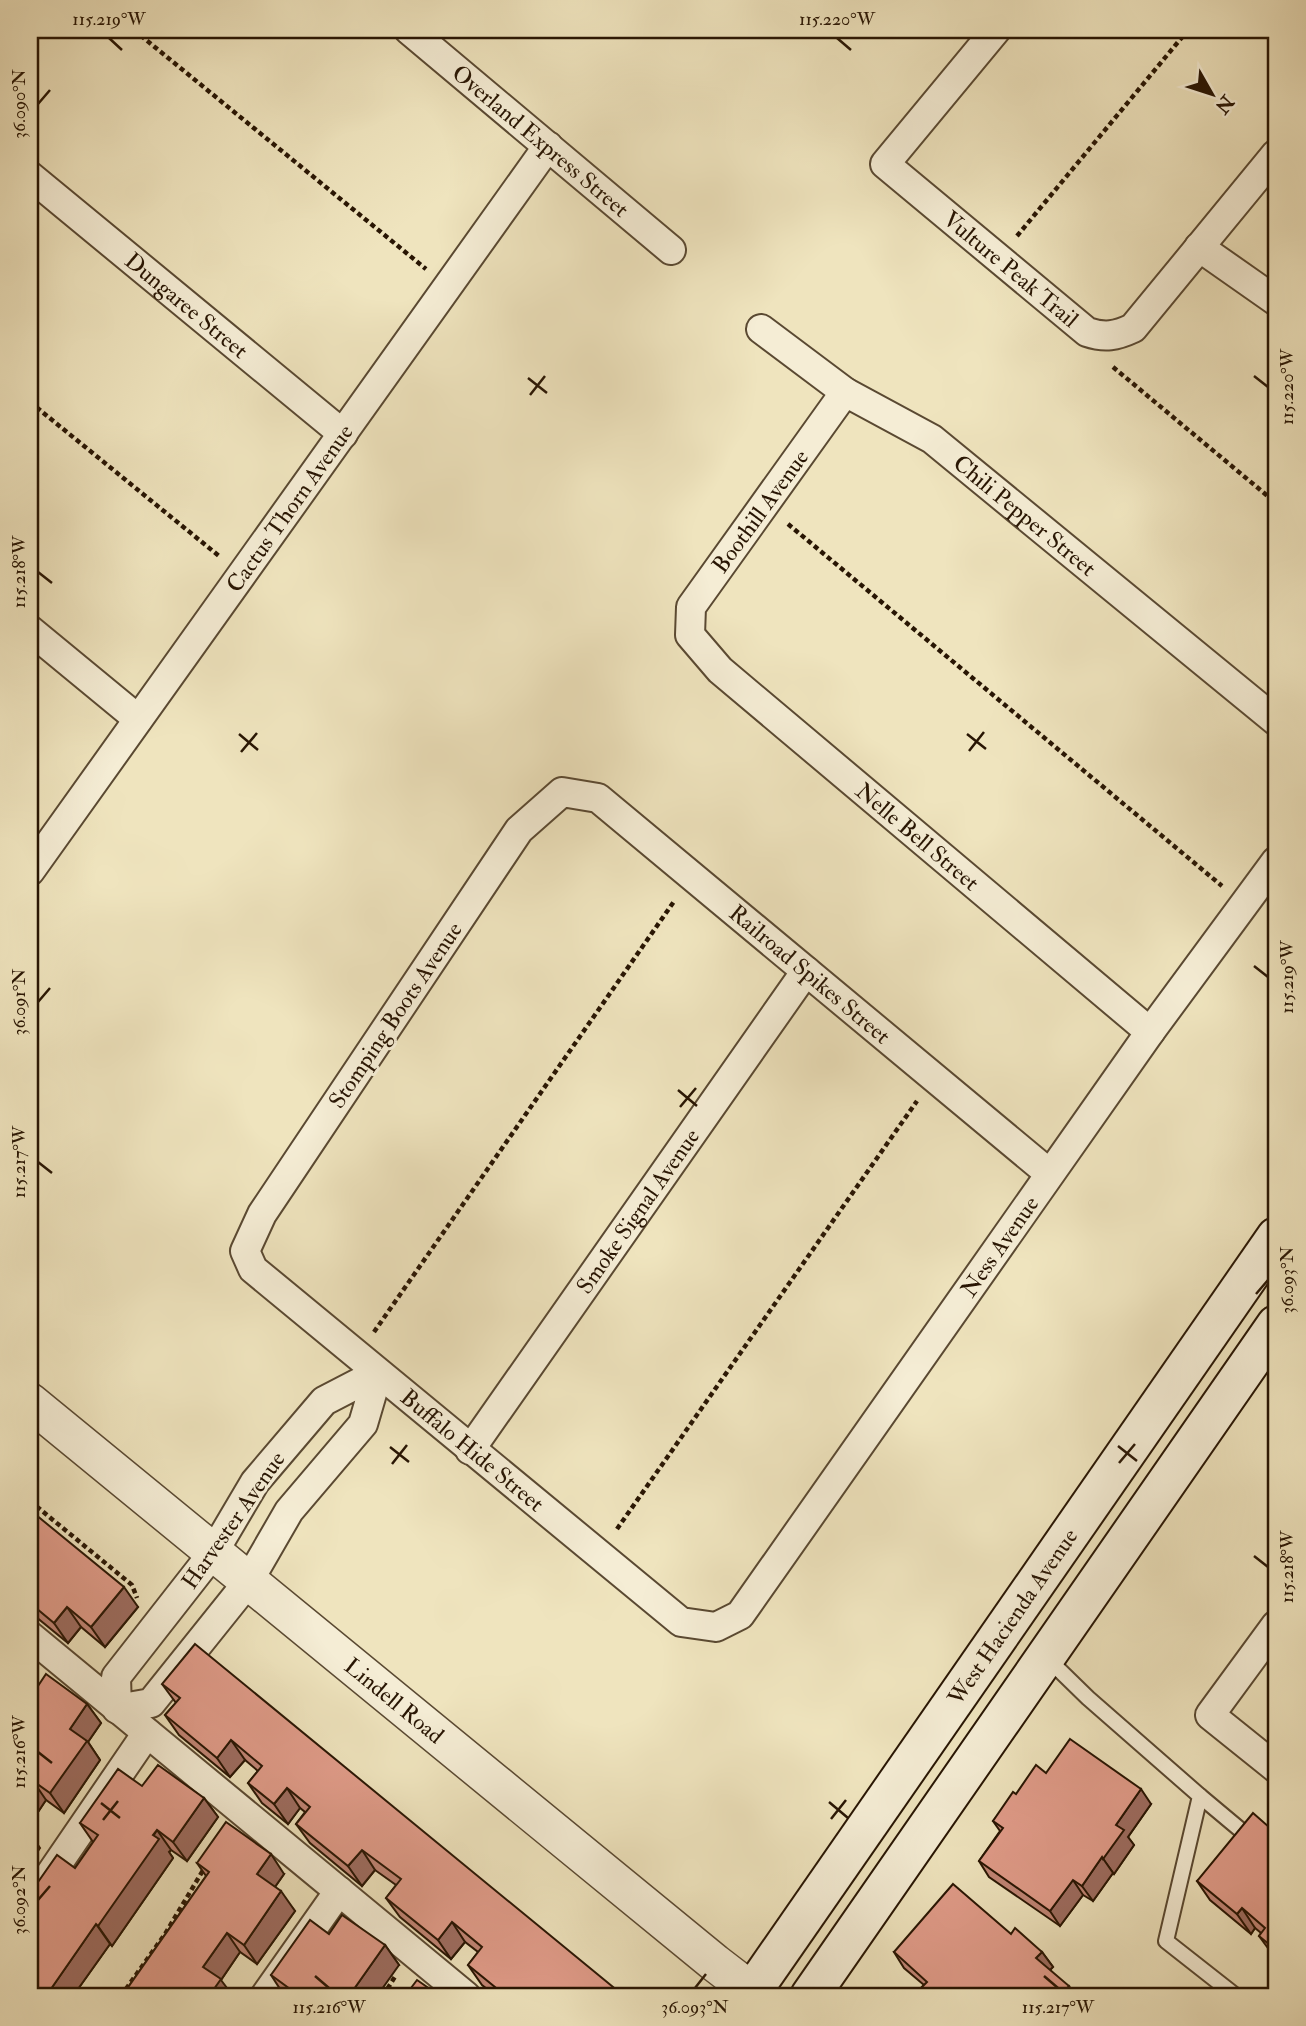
<svg xmlns="http://www.w3.org/2000/svg" width="1306" height="2026" viewBox="0 0 1306 2026" font-family="'IM FELL Double Pica',serif">
<style>
.lines{fill:none;stroke-linecap:round;stroke-linejoin:round}
.service-casing{stroke:#5a4932;stroke-width:18}
.minor-casing{stroke:#5a4932;stroke-width:32}
.tertiary-casing{stroke:#5a4932;stroke-width:40}
.secondary-casing{stroke:#281503;stroke-width:42}
.path{stroke:#281503;stroke-width:4.5;stroke-dasharray:5 3.5;stroke-linecap:butt}
.service{stroke:#f5edd5;stroke-width:14}
.minor{stroke:#f5edd5;stroke-width:28}
.tertiary{stroke:#f5edd5;stroke-width:37}
.secondary{stroke:#f5edd5;stroke-width:38}
.wall{fill:#c28677;stroke:#281503;stroke-width:2}
.shaded-wall{fill:#9e6d61;stroke:#281503;stroke-width:2}
.building{fill:#e19c8a;stroke:#281503;stroke-width:2}
.ticks{fill:none;stroke:#281503;stroke-width:2.5}
.labels{text-anchor:middle;stroke-width:6;stroke-linejoin:round;paint-order:stroke}
.street-label{font-size:23px;fill:#281503;stroke:#f5edd5}
.neatline{fill:none;stroke:#281503;stroke-width:2.5}
.ticks-label{font-size:18px;text-anchor:middle;fill:#281503}
</style>
<rect width="100%" height="100%" fill="#efe4be"/>
<filter id="stains"><feTurbulence type="fractalNoise" baseFrequency=".00286" numOctaves="4"/><feColorMatrix values="0 0 0 0 .2 0 0 0 0 .09 0 0 0 0 .02 0 0 0 .5 -.17"/></filter>
<radialGradient id="worn" r=".72"><stop offset=".6" stop-color="#630" stop-opacity="0"/><stop offset="1" stop-color="#630" stop-opacity=".3"/></radialGradient>
<g class="lines">
<g class="service-casing">
<g id="service">
<polyline points="1048,1659 1088,1698 1200,1796 1166,1941 1236,1996"/>
<polyline points="1200,1796 1243,1832"/>
</g>
</g>
<g class="minor-casing">
<g id="minor">
<path id="s1" d="M409 30 671 250"/>
<path id="s2" d="M996 30 885 164 1087 332C1105 338 1116 336 1133 328L1276 154"/>
<path id="s3" d="M30 176 343 434"/>
<polyline points="1199,247 1276,301"/>
<path id="s4" d="M761 329 845 392 932 439 1276 721"/>
<path id="s5" d="M845 392 691 607 690 635 720 670 1150 1032"/>
<polyline points="30,630 138,719"/>
<path id="s6" d="M30 871 548 146"/>
<path id="s7" d="M1050 1174 598 798 562 792 519 830 262 1214 245 1251 253 1269 681 1622 716 1627 740 1615 1150 1032 1276 861"/>
<polygon points="378,1373 363,1424 289,1511 248,1582 151,1703 117,1709 116,1677 213,1553 255,1482 324,1401"/>
<path id="s8" d="M470 1450 806 971"/>
<polyline points="1276,1625 1210,1715 1276,1768"/>
<polyline points="30,1636 466,1996"/>
<polyline points="30,1904 147,1733"/>
<polyline points="265,1996 339,1891"/>
</g>
</g>
<g class="tertiary-casing">
<g id="tertiary">
<path id="s9" d="M30 1402 715 1963 758 1996"/>
</g>
</g>
<g class="secondary-casing">
<g id="secondary">
<path id="s10" d="M749 1996 1276 1237"/>
<polyline points="810,1996 1276,1325"/>
</g>
</g>
<g class="path">
<polyline points="134,30 426,269"/>
<polyline points="1017,236 1188,30"/>
<polyline points="1113,367 1276,503"/>
<polyline points="30,402 219,556"/>
<polyline points="788,524 1222,886"/>
<polyline points="374,1332 675,900"/>
<polyline points="30,1501 132,1585 137,1598"/>
<polyline points="617,1529 917,1101"/>
<polyline points="121,1996 165,1934 205,1867"/>
<polyline points="383,1996 396,1975"/>
</g>
<use href="#service" class="service"/>
<use href="#minor" class="minor"/>
<use href="#tertiary" class="tertiary"/>
<use href="#secondary" class="secondary"/>
</g>
<g class="wall">
<polygon points="30,1510 138,1607 105,1647 81,1627 68,1643 30,1612"/>
<polygon points="162,1684 624,1996 496,1996 482,1985 468,1965 478,1952 465,1942 451,1959 400,1917 386,1898 396,1885 375,1870 362,1886 310,1843 296,1824 305,1812 300,1808 288,1824 262,1803 248,1783 258,1771 245,1760 230,1777 179,1735 165,1715 176,1703"/>
<polygon points="30,1698 87,1704 101,1723 88,1742 100,1760 64,1813 46,1800 30,1824"/>
<polygon points="1046,1773 1151,1804 1128,1837 1134,1845 1114,1874 1113,1873 1093,1901 1083,1895 1060,1926 989,1877 979,1861 1000,1831 993,1821 1016,1794"/>
<polygon points="142,1786 204,1798 218,1817 187,1861 171,1850 169,1852 173,1858 112,1946 110,1944 73,1996 30,1996 30,1889 38,1882 75,1868 93,1842 80,1823"/>
<polygon points="1276,1822 1276,1958 1273,1955 1259,1936 1261,1933 1255,1928 1251,1934 1210,1900 1197,1881 1270,1828"/>
<polygon points="197,1863 284,1874 275,1887 295,1911 257,1964 240,1952 221,1980 122,1996 206,1876"/>
<polygon points="329,1934 385,1945 399,1965 285,1996 284,1995 271,1975"/>
<polygon points="1011,1934 1042,1952 1053,1967 1050,1970 1076,1996 926,1996 920,1989 924,1985 904,1968 894,1952"/>
</g>
<g class="shaded-wall">
<polygon points="124,1587 138,1607 105,1647 91,1627"/>
<polygon points="67,1607 81,1627 68,1643 54,1623"/>
<polygon points="87,1704 101,1723 88,1742 100,1760 64,1813 50,1793 70,1729"/>
<polygon points="231,1740 245,1760 230,1777 217,1758"/>
<polygon points="33,1781 46,1800 30,1824 30,1785"/>
<polygon points="287,1788 300,1808 288,1824 274,1804"/>
<polygon points="1141,1789 1151,1804 1128,1837 1134,1845 1114,1874 1103,1859 1116,1825"/>
<polygon points="204,1798 218,1817 187,1861 173,1842"/>
<polygon points="157,1830 171,1850 169,1852 173,1858 112,1946 98,1926"/>
<polygon points="30,1833 40,1848 30,1863"/>
<polygon points="362,1850 375,1870 362,1886 348,1866"/>
<polygon points="271,1854 284,1874 270,1894 257,1874"/>
<polygon points="1102,1857 1113,1873 1093,1901 1082,1886"/>
<polygon points="1073,1880 1083,1895 1060,1926 1050,1911"/>
<polygon points="281,1891 295,1911 257,1964 244,1945"/>
<polygon points="1242,1908 1255,1928 1251,1934 1237,1914"/>
<polygon points="452,1922 465,1942 451,1959 438,1940"/>
<polygon points="96,1924 110,1944 73,1996 46,1996"/>
<polygon points="227,1933 240,1952 221,1980 233,1996 209,1996 203,1967"/>
<polygon points="385,1945 399,1965 377,1996 349,1996"/>
<polygon points="1042,1952 1053,1967 1047,1973 1036,1958"/>
<polygon points="1069,1986 1076,1996 1060,1996"/>
<polygon points="534,1991 538,1996 529,1996"/>
</g>
<g class="building">
<polygon points="30,1510 124,1587 91,1627 67,1607 54,1623 30,1603"/>
<polygon points="195,1644 624,1996 541,1996 534,1991 529,1996 506,1996 468,1965 482,1947 452,1922 438,1940 386,1898 401,1879 362,1850 348,1866 296,1824 310,1807 287,1788 274,1804 248,1783 262,1766 231,1740 217,1758 165,1715 180,1698 162,1684"/>
<polygon points="46,1674 87,1704 70,1729 87,1741 50,1793 33,1781 30,1785 30,1698"/>
<polygon points="1070,1739 1141,1789 1116,1825 1124,1830 1103,1859 1102,1857 1082,1886 1073,1880 1050,1911 979,1861 1003,1828 993,1821 1013,1792 1016,1794 1036,1765 1046,1773"/>
<polygon points="158,1765 204,1798 173,1842 157,1830 153,1835 159,1839 98,1926 96,1924 46,1996 30,1996 30,1928 34,1922 30,1919 30,1889 36,1880 38,1882 57,1855 75,1868 98,1835 80,1823 118,1769 142,1786"/>
<polygon points="1253,1813 1270,1828 1276,1822 1276,1950 1259,1936 1265,1928 1242,1908 1237,1914 1197,1881"/>
<polygon points="226,1822 271,1854 257,1874 281,1891 244,1945 227,1933 203,1967 221,1979 209,1996 122,1996 209,1872 197,1863"/>
<polygon points="953,1884 1011,1934 1015,1928 1042,1952 1036,1958 1069,1986 1060,1996 929,1996 920,1989 927,1982 894,1952"/>
<polygon points="342,1915 385,1945 349,1996 285,1996 290,1989 271,1975 310,1920 329,1934"/>
<polygon points="417,1980 440,1996 405,1996"/>
</g>
<path class="ticks" d="M109 38 122 50M837 38 851 50M38 104 50 90M1254 376 1268 387M528 378 547 393M530 395 545 376M38 572 52 583M239 734 258 750M967 734 986 749M969 751 984 732M241 752 257 733M1254 966 1268 977M38 1002 50 988M678 1090 697 1106M680 1107 696 1088M38 1162 52 1173M1256 1294 1268 1280M1118 1446 1137 1461M390 1447 409 1462M1119 1463 1135 1444M392 1464 407 1445M1254 1556 1268 1567M38 1752 52 1763M829 1802 848 1818M101 1803 120 1818M831 1819 846 1800M103 1820 118 1801M38 1900 50 1886M315 1976 329 1988M1044 1976 1058 1988M695 1988 706 1974"/>
<g class="labels">
<g class="street-label">
<text dy="8" stroke="none"><textPath href="#s1" startOffset="172">Overland Express Street</textPath></text>
<text dy="8" stroke="none"><textPath href="#s2" startOffset="338">Vulture Peak Trail</textPath></text>
<text dy="8" stroke="none"><textPath href="#s3" startOffset="203">Dungaree Street</textPath></text>
<text dy="8" stroke="none"><textPath href="#s6" startOffset="446">Cactus Thorn Avenue</textPath></text>
<text transform="translate(760 511) rotate(-54)" y="8">Boothill Avenue</text>
<text dy="8" stroke="none"><textPath href="#s4" startOffset="324">Chili Pepper Street</textPath></text>
<text dy="8" stroke="none"><textPath href="#s5" startOffset="597">Nelle Bell Street</textPath></text>
<text transform="translate(810 974) rotate(40)" y="8">Railroad Spikes Street</text>
<text transform="translate(395 1015) rotate(-56)" y="8">Stomping Boots Avenue</text>
<text dy="8" stroke="none"><textPath href="#s8" startOffset="292">Smoke Signal Avenue</textPath></text>
<text dy="8" stroke="none"><textPath href="#s7" startOffset="2272">Ness Avenue</textPath></text>
<text dy="8" stroke="none"><textPath href="#s7" startOffset="1489">Buffalo Hide Street</textPath></text>
<text transform="translate(233 1520) rotate(-55)" y="8">Harvester Avenue</text>
<text dy="8" stroke="none"><textPath href="#s10" startOffset="462">West Hacienda Avenue</textPath></text>
<text dy="8" stroke="none"><textPath href="#s9" startOffset="471">Lindell Road</textPath></text>
</g>
</g>
<rect width="1306" height="2026" fill="none" stroke="#efe4be" stroke-width="77"/>
<g transform="translate(1212 94) rotate(129)" stroke="#f5edd5" stroke-width="5" paint-order="stroke">
<path d="M0-5L12 26L0 18L-12 26Z" fill="#281503"/>
<text y="-10" font-size="19" font-weight="bold" text-anchor="middle" fill="#281503">N</text>
</g>
<rect x="38" y="38" width="1230" height="1950" class="neatline"/>
<g class="ticks-label">
<text x="109" y="25">115.219°W</text>
<text x="837" y="25">115.220°W</text>
<text transform="translate(19 104) rotate(-90)" y="6">36.090°N</text>
<text transform="translate(1287 387) rotate(-90)" y="6">115.220°W</text>
<text transform="translate(19 572) rotate(-90)" y="6">115.218°W</text>
<text transform="translate(1287 977) rotate(-90)" y="6">115.219°W</text>
<text transform="translate(19 1002) rotate(-90)" y="6">36.091°N</text>
<text transform="translate(19 1162) rotate(-90)" y="6">115.217°W</text>
<text transform="translate(1287 1280) rotate(-90)" y="6">36.093°N</text>
<text transform="translate(1287 1567) rotate(-90)" y="6">115.218°W</text>
<text transform="translate(19 1752) rotate(-90)" y="6">115.216°W</text>
<text transform="translate(19 1900) rotate(-90)" y="6">36.092°N</text>
<text x="329" y="2013">115.216°W</text>
<text x="695" y="2013">36.093°N</text>
<text x="1058" y="2013">115.217°W</text>
</g>
<rect width="100%" height="100%" filter="url(#stains)"/>
<rect width="100%" height="100%" fill="url(#worn)"/>
</svg>
